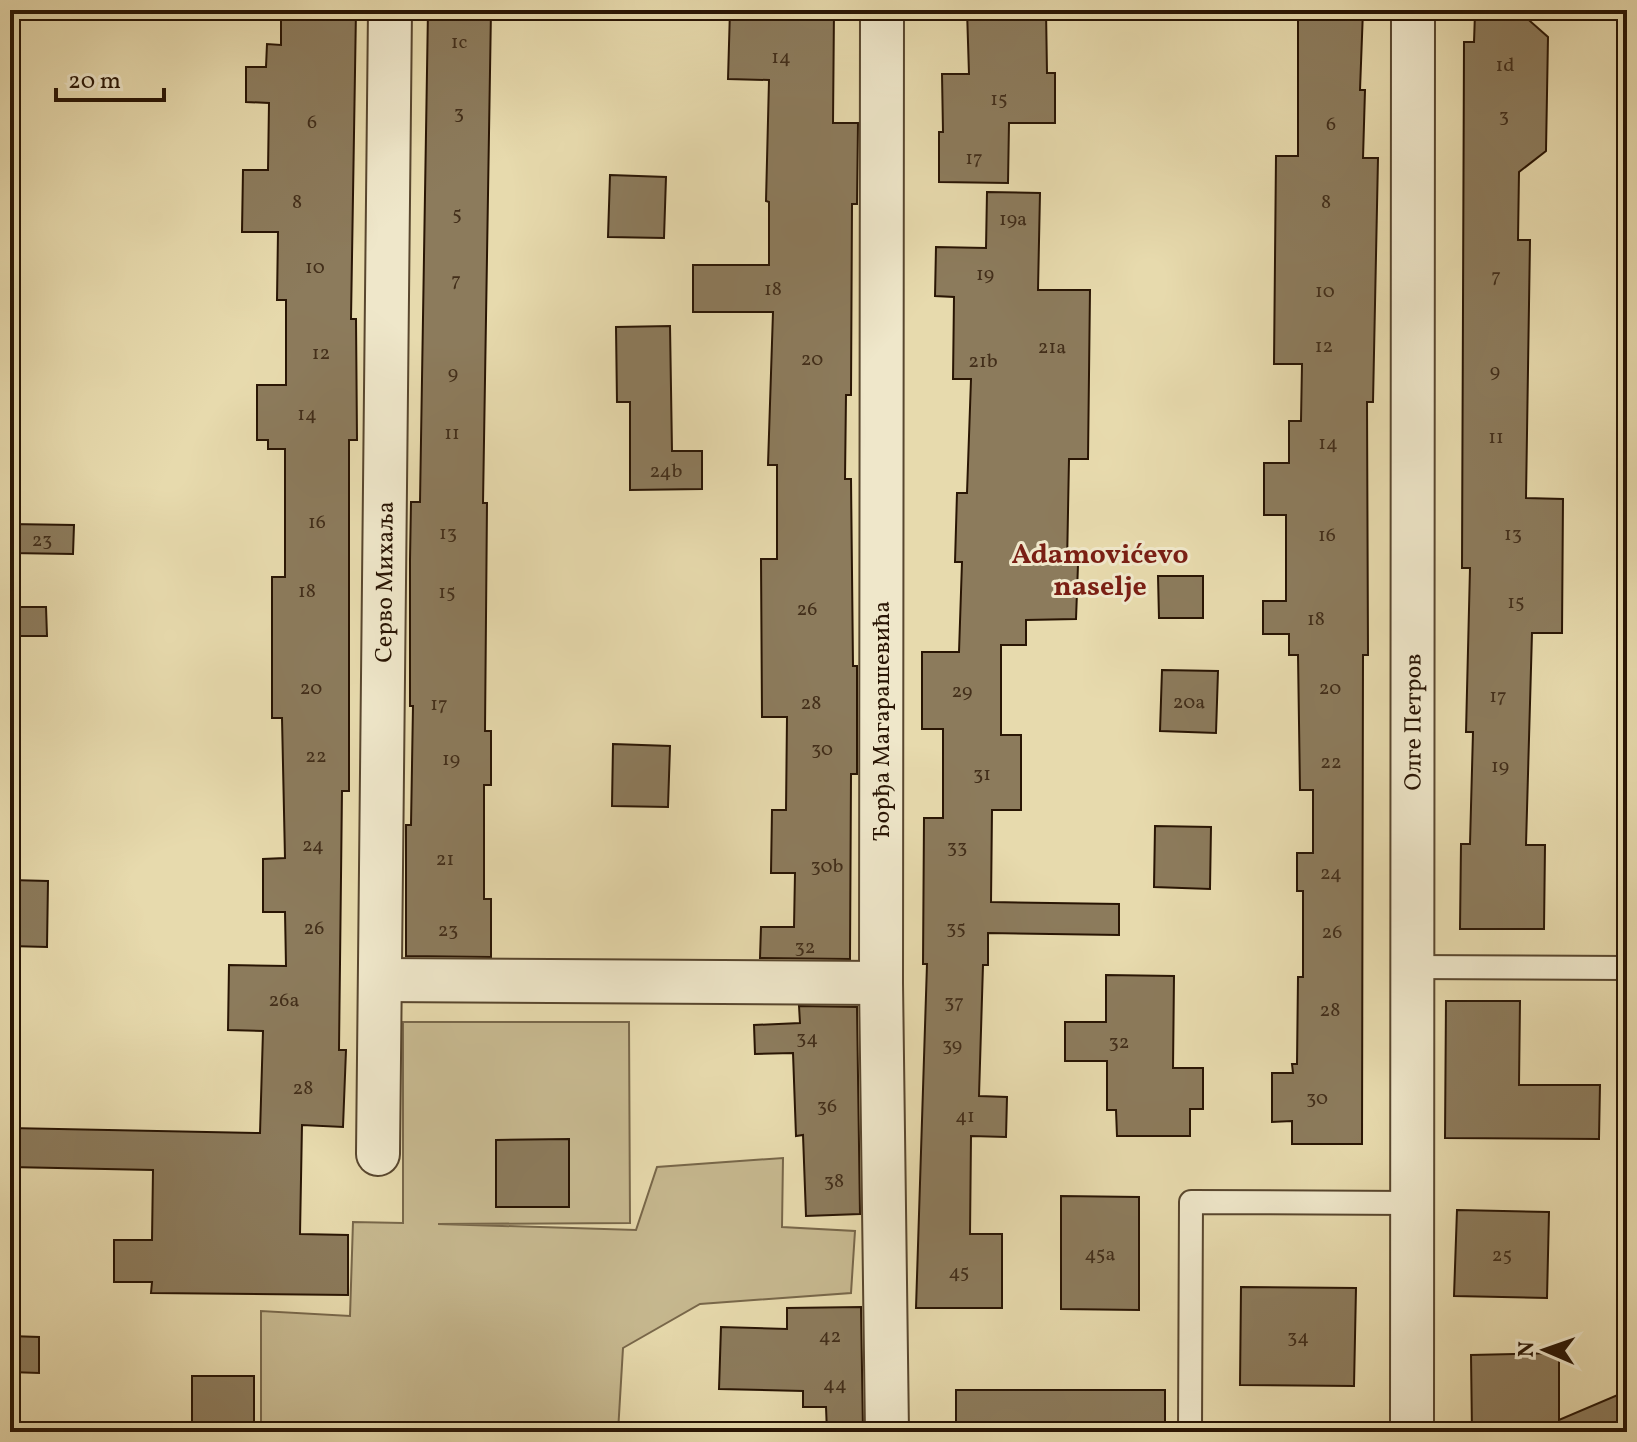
<svg xmlns="http://www.w3.org/2000/svg" width="1637" height="1442" viewBox="0 0 1637 1442" font-family="Vollkorn,serif">
<style>
.green{fill:#c7b990;stroke:#78674a;stroke-width:2}
.building{fill:#8c7b5c;stroke:#291504;stroke-width:2}
.lines{fill:none;stroke-linecap:round;stroke-linejoin:round}
.service-casing{stroke:#58462e;stroke-width:26}
.minor-casing{stroke:#58462e;stroke-width:46}
.service{stroke:#efe7ca;stroke-width:22}
.minor{stroke:#efe7ca;stroke-width:42}
.labels{text-anchor:middle;stroke-width:6;stroke-linejoin:round;paint-order:stroke}
.number-label{font-size:20px;fill:#422e1a}
.street-label{font-size:24px;fill:#291504;stroke:#efe7ca}
.quarter-label{font-size:28px;font-weight:bold;fill:#7a1f14;stroke:#efe7ca}
</style>
<rect width="100%" height="100%" fill="#e7daad"/>
<filter id="stains"><feTurbulence type="fractalNoise" baseFrequency=".0025" numOctaves="4"/><feColorMatrix values="0 0 0 0 .2 0 0 0 0 .09 0 0 0 0 .02 0 0 0 .5 -.17"/></filter>
<radialGradient id="worn" r=".72"><stop offset=".6" stop-color="#630" stop-opacity="0"/><stop offset="1" stop-color="#630" stop-opacity=".3"/></radialGradient>
<polygon class="green" points="403,1022 629,1022 630,1223 438,1224 636,1230 657,1167 783,1158 782,1227 855,1231 851,1293 700,1304 623,1348 618,1432 261,1432 261,1311 350,1316 353,1222 403,1223"/>
<g class="building">
<polygon points="281,10 356,10 351,319 356,319 357,440 349,440 349,791 342,791 339,1050 346,1050 343,1127 302,1125 300,1234 348,1235 348,1295 151,1293 152,1282 114,1282 114,1240 152,1240 153,1170 10,1167 10,1128 260,1133 263,1031 228,1030 229,965 286,966 285,912 263,912 263,859 285,858 282,718 272,718 272,577 285,577 285,449 268,449 268,440 257,440 257,385 286,385 286,300 277,300 278,232 242,232 243,170 268,170 269,103 246,102 246,67 266,67 267,44 281,45"/>
<polygon points="428,10 491,10 483,503 487,503 485,731 491,731 491,785 484,785 484,899 491,899 491,957 406,956 406,825 411,825 413,706 410,706 410,560 411,502 420,502"/>
<polygon points="730,10 834,10 833,123 858,123 857,204 852,204 851,395 846,395 845,479 851,479 853,666 857,666 857,774 851,774 850,959 760,958 761,927 794,927 795,873 771,873 772,810 786,810 787,717 762,717 761,559 777,559 777,465 768,465 773,312 693,312 693,265 769,265 769,202 766,201 769,80 728,79"/>
<polygon points="967,10 1046,10 1047,73 1055,73 1055,123 1009,123 1008,183 939,182 939,132 943,132 942,74 969,74"/>
<polygon points="1298,10 1363,10 1360,90 1365,90 1363,158 1378,158 1373,402 1367,402 1368,655 1363,655 1362,1144 1292,1144 1292,1121 1272,1122 1272,1073 1293,1073 1292,1064 1297,1064 1298,977 1303,977 1303,891 1297,891 1297,853 1313,853 1313,790 1300,790 1298,655 1289,655 1289,634 1263,634 1263,601 1286,601 1286,515 1264,515 1264,463 1289,463 1289,421 1301,421 1302,364 1274,364 1276,156 1298,156"/>
<polygon points="1475,13 1522,14 1548,37 1546,151 1519,172 1518,240 1530,240 1526,498 1563,499 1562,633 1532,633 1526,845 1545,845 1544,929 1460,929 1461,844 1470,844 1473,732 1466,732 1470,568 1462,568 1464,42 1474,42"/>
<polygon points="610,175 666,177 664,238 608,237"/>
<polygon points="987,192 1040,193 1038,290 1090,290 1088,459 1069,459 1067,565 1078,565 1076,619 1026,620 1026,645 1001,645 1001,735 1021,735 1021,810 992,810 991,902 1119,904 1119,935 988,933 988,965 983,965 979,1096 1007,1097 1006,1137 971,1136 970,1234 1002,1234 1002,1308 916,1308 927,964 923,964 924,818 943,818 943,729 922,729 922,652 959,652 962,562 955,562 957,493 967,493 971,379 953,379 954,297 935,296 936,247 986,248"/>
<polygon points="670,326 672,451 702,451 702,489 630,490 630,402 617,402 616,327"/>
<polygon points="10,524 74,525 73,554 10,553"/>
<polygon points="1158,576 1203,576 1203,618 1159,618"/>
<polygon points="10,607 46,607 47,636 10,636"/>
<polygon points="1162,670 1218,671 1216,733 1160,731"/>
<polygon points="613,744 670,746 668,807 612,806"/>
<polygon points="1155,826 1211,827 1210,889 1154,887"/>
<polygon points="10,880 48,881 47,947 10,946"/>
<polygon points="1106,975 1174,976 1173,1068 1203,1068 1203,1109 1190,1109 1190,1136 1117,1136 1116,1110 1107,1110 1107,1061 1065,1061 1065,1022 1106,1022"/>
<polygon points="1446,1001 1520,1001 1519,1085 1600,1085 1599,1139 1445,1138"/>
<polygon points="799,1006 857,1007 860,1214 806,1216 803,1135 796,1136 793,1053 755,1054 754,1025 800,1023"/>
<polygon points="569,1139 569,1207 496,1207 496,1140"/>
<polygon points="1061,1196 1139,1197 1139,1310 1061,1309"/>
<polygon points="1457,1210 1549,1212 1547,1298 1454,1296"/>
<polygon points="1241,1287 1356,1288 1354,1386 1240,1385"/>
<polygon points="861,1307 863,1432 827,1432 826,1407 803,1407 803,1391 719,1389 721,1327 787,1329 787,1308"/>
<polygon points="10,1336 39,1337 39,1373 10,1372"/>
<polygon points="1559,1353 1559,1420 1627,1391 1627,1432 1472,1432 1471,1355"/>
<rect x="192" y="1376" width="62" height="56"/>
<rect x="956" y="1390" width="209" height="42"/>
</g>
<g class="lines">
<g class="service-casing">
<g id="service">
<polyline points="1411,967 1627,968"/>
<polyline points="1190,1432 1191,1202 1410,1203"/>
</g>
</g>
<g class="minor-casing">
<g id="minor">
<polyline points="882,10 881,983 887,1432"/>
<polyline points="380,980 881,983"/>
<path id="s1" d="M378 1154 390 10"/>
<path id="s2" d="M1412 1432 1413 10"/>
</g>
</g>
<use href="#service" class="service"/>
<use href="#minor" class="minor"/>
</g>
<g class="labels">
<g class="number-label">
<text x="459" y="48">1c</text>
<text x="781" y="63">14</text>
<text x="1505" y="71">1d</text>
<text x="999" y="105">15</text>
<text x="459" y="119">3</text>
<text x="1504" y="122">3</text>
<text x="312" y="128">6</text>
<text x="1331" y="130">6</text>
<text x="974" y="164">17</text>
<text x="297" y="208">8</text>
<text x="1326" y="208">8</text>
<text x="457" y="220">5</text>
<text x="1013" y="225">19a</text>
<text x="315" y="273">10</text>
<text x="985" y="280">19</text>
<text x="1496" y="282">7</text>
<text x="456" y="286">7</text>
<text x="773" y="295">18</text>
<text x="1325" y="297">10</text>
<text x="1324" y="352">12</text>
<text x="1052" y="353">21a</text>
<text x="321" y="359">12</text>
<text x="812" y="365">20</text>
<text x="983" y="367">21b</text>
<text x="1495" y="377">9</text>
<text x="453" y="379">9</text>
<text x="307" y="420">14</text>
<text x="452" y="439">11</text>
<text x="1496" y="443">11</text>
<text x="1328" y="449">14</text>
<text x="666" y="477">24b</text>
<text x="317" y="528">16</text>
<text x="448" y="539">13</text>
<text x="1513" y="540">13</text>
<text x="1327" y="541">16</text>
<text x="42" y="546">23</text>
<text x="307" y="597">18</text>
<text x="447" y="598">15</text>
<text x="1516" y="608">15</text>
<text x="807" y="615">26</text>
<text x="1316" y="625">18</text>
<text x="311" y="694">20</text>
<text x="1330" y="694">20</text>
<text x="962" y="697">29</text>
<text x="1498" y="702">17</text>
<text x="1189" y="708">20a</text>
<text x="811" y="709">28</text>
<text x="439" y="710">17</text>
<text x="822" y="755">30</text>
<text x="316" y="762">22</text>
<text x="451" y="765">19</text>
<text x="1331" y="768">22</text>
<text x="1500" y="772">19</text>
<text x="982" y="780">31</text>
<text x="313" y="851">24</text>
<text x="957" y="853">33</text>
<text x="445" y="865">21</text>
<text x="827" y="872">30b</text>
<text x="1331" y="879">24</text>
<text x="314" y="934">26</text>
<text x="956" y="934">35</text>
<text x="448" y="936">23</text>
<text x="1332" y="938">26</text>
<text x="805" y="953">32</text>
<text x="284" y="1006">26a</text>
<text x="954" y="1008">37</text>
<text x="1330" y="1016">28</text>
<text x="807" y="1044">34</text>
<text x="1119" y="1048">32</text>
<text x="952" y="1051">39</text>
<text x="303" y="1094">28</text>
<text x="1317" y="1104">30</text>
<text x="827" y="1112">36</text>
<text x="965" y="1122">41</text>
<text x="834" y="1187">38</text>
<text x="1100" y="1260">45a</text>
<text x="1502" y="1261">25</text>
<text x="959" y="1278">45</text>
<text x="830" y="1342">42</text>
<text x="1298" y="1343">34</text>
<text x="835" y="1390">44</text>
</g>
<g class="street-label">
<text dy="8" stroke="none"><textPath href="#s1" startOffset="572">Серво Михаља</textPath></text>
<text transform="translate(881 721) rotate(-90)" y="8">Ђорђа Магарашевића</text>
<text dy="8" stroke="none"><textPath href="#s2" startOffset="710">Олге Петров</textPath></text>
</g>
<g class="quarter-label">
<text x="1100" y="563">Adamovićevo<tspan x="1100" dy="32">naselje</tspan></text>
</g>
</g>
<rect width="1637" height="1442" fill="none" stroke="#e7daad" stroke-width="40"/>
<rect x="12" y="12" width="1613" height="1418" fill="none" stroke="#291504" stroke-width="4"/>
<rect x="20" y="20" width="1597" height="1402" fill="none" stroke="#291504" stroke-width="2"/>
<g transform="translate(1545 1350) rotate(272)" stroke="#efe7ca" stroke-width="6" paint-order="stroke">
<path d="M0-6L14 30L0 20L-14 30Z" fill="#291504"/>
<text y="-12" font-size="22" font-weight="bold" text-anchor="middle" fill="#291504">N</text>
</g>
<path d="M56 88v12h108v-12" fill="none" stroke="#291504" stroke-width="4"/>
<text x="68" y="88" font-size="24" fill="#291504" stroke="#efe7ca" stroke-width="6" paint-order="stroke">20 m</text>
<rect width="100%" height="100%" filter="url(#stains)"/>
<rect width="100%" height="100%" fill="url(#worn)"/>
</svg>
